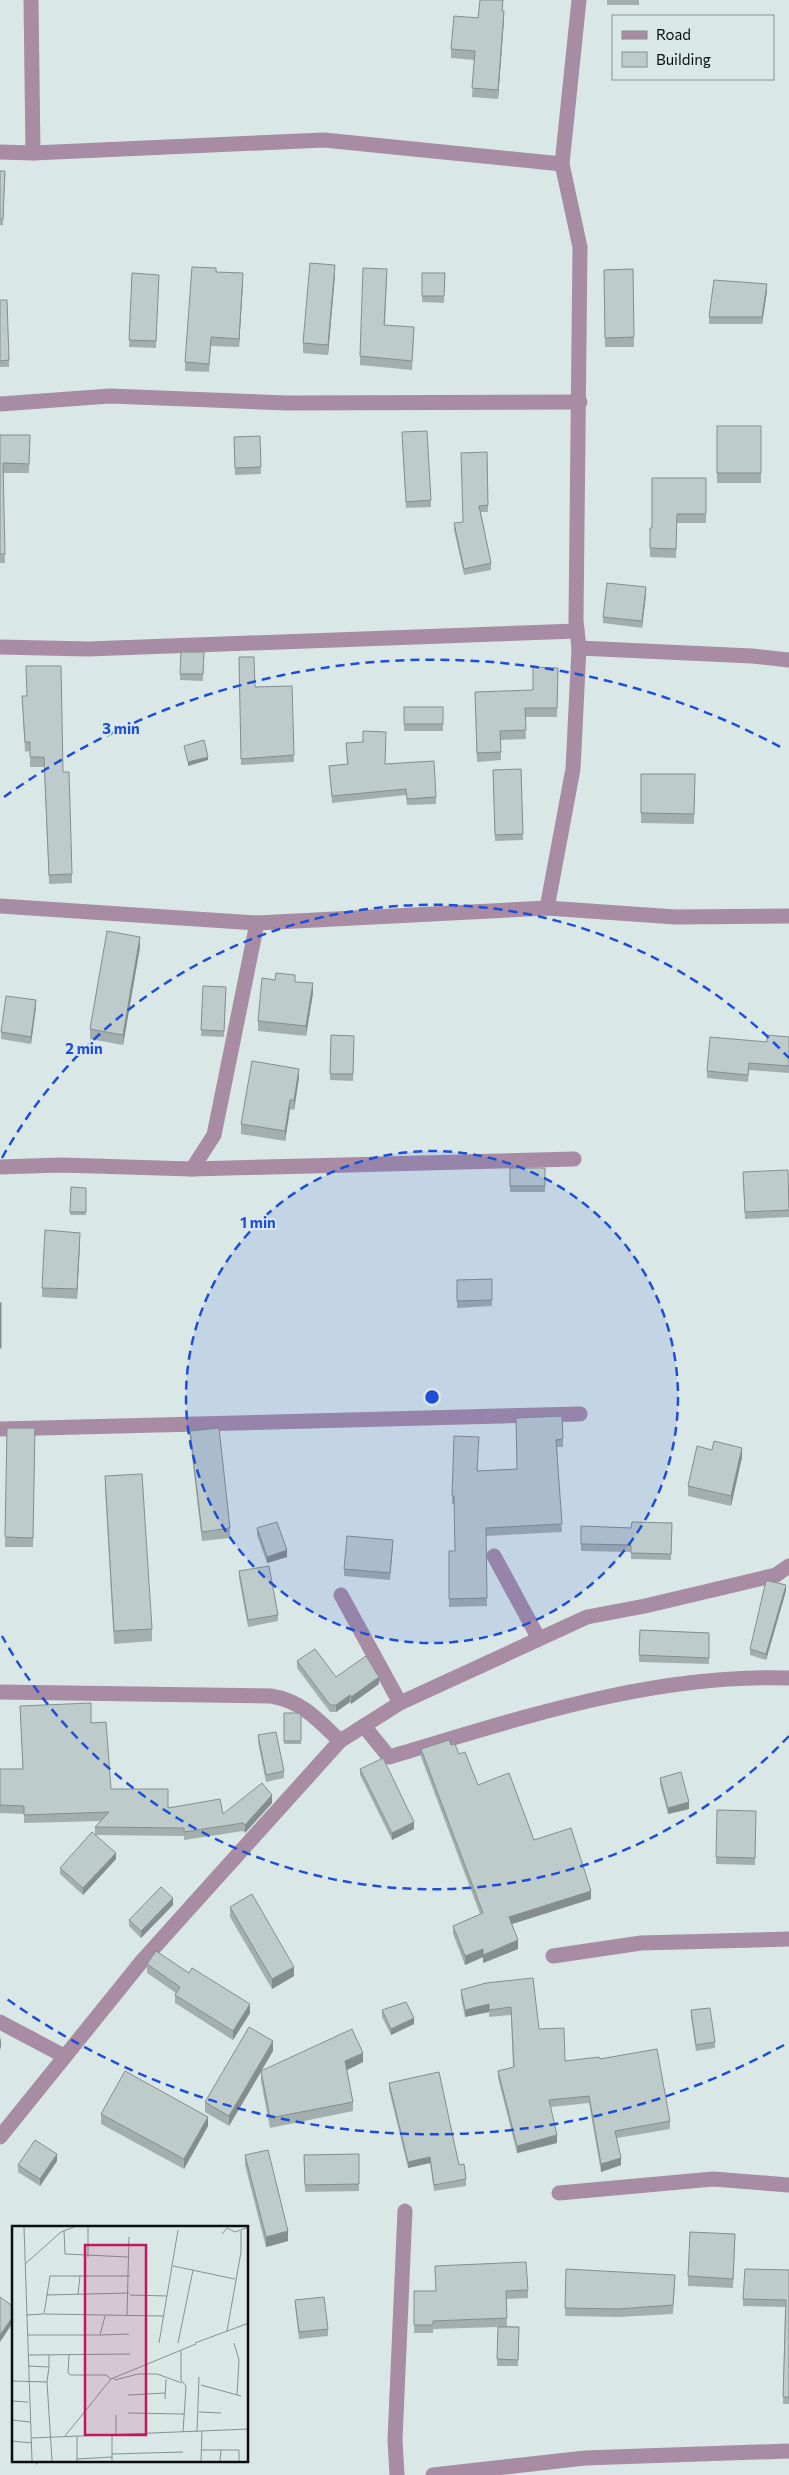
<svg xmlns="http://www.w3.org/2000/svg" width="789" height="2475" viewBox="0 0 789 2475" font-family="Commissioner,sans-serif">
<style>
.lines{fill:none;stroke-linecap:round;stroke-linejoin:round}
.minor{stroke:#a78ca4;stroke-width:15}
.wall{fill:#a3afaf}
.shaded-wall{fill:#858e8e}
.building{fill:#becbcb;stroke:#858e8e}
.ring{fill:none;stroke:#1d4ed8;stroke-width:2.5;stroke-dasharray:9 6}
.inset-road{fill:none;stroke:#869090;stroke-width:1}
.view{fill:#c2185b;fill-opacity:0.15;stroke:#c2185b;stroke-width:2.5}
.inset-edge{fill:none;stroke:#090e0e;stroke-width:2.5}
.centre{fill:#1d4ed8;stroke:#dae7e7;stroke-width:2.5}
.ring-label{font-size:15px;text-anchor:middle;font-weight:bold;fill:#1d4ed8;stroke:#dae7e7;stroke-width:4;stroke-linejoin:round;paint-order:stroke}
</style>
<rect width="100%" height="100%" fill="#dae7e7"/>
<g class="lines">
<g class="minor">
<polyline points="31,0 33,153"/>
<polyline points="0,152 33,153 324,140 562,164"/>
<polyline points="0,404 110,396 287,403 580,402"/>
<polyline points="0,647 88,649 577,631"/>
<polyline points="579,648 752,656 789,660"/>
<polyline points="0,906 257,923 547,908 675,917 789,916"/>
<polyline points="547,908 573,769 579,648 576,621 580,247 562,164 579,0"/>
<polyline points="0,1167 61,1165 192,1169 214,1135 257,923"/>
<polyline points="192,1169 574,1159"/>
<polyline points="0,1429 580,1414"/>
<polyline points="494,1556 539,1639"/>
<polyline points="341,1595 400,1703"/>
<path d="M0 1692 271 1696C302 1701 318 1720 340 1741L400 1703 587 1617 645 1606 776 1575 789 1566"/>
<path d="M364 1726 389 1757C519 1719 652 1673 789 1678"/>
<polyline points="553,1956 641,1943 789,1939"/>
<polyline points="0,2022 64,2056"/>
<polyline points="0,2137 142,1961 340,1741"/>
<polyline points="559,2193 713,2179 789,2185"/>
<polyline points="397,2475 395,2440 405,2211"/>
<polyline points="433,2475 585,2458 789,2451"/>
</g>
</g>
<g class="wall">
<rect x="607" y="0" width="32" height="5"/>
<polygon points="502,11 504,19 498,99 472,97 474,60 451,58 451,49 478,18"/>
<polygon points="0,171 5,171 3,225 0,225"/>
<polygon points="633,269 634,347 605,347 604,270"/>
<polygon points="216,272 243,282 239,347 211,346 209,372 185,371 185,362"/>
<polygon points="132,273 159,275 156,348 129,347"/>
<polygon points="445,273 444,303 422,302 422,296"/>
<polygon points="335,275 328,355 303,353 303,343"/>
<polygon points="387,277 385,325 414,335 412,370 360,365 360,356"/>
<polygon points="767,291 762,324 709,324 709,317"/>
<polygon points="0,300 9,360 9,367 0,367"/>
<rect x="717" y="426" width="44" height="57"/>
<polygon points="0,435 30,435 29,473 3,473 5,563 0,563"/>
<polygon points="260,436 261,474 235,475 234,437"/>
<polygon points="402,439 431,500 431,507 406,508"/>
<polygon points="487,452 488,512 481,512 491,563 491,570 464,575 454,530 454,523 463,522"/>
<polygon points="706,478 706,523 677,523 676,558 650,557 650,528 652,528"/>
<polygon points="646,594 642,628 603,623 603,617"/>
<polygon points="204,652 203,681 180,680 180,674"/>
<polygon points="239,657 255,687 292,686 294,762 241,765"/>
<polygon points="558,668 557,717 525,717 526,739 501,740 501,760 477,762 475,701 533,690"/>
<polygon points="22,696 63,772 72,874 72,883 49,884 44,767 30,767 30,751 25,752"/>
<rect x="404" y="707" width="39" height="24"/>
<polygon points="346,743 385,764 436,797 436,804 407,805 406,795 332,803 329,766 347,764"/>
<polygon points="521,769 523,840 495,841 493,770"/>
<polygon points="641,774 695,774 694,824 641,823"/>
<polygon points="140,947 123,1045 90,1039 90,1029"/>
<polygon points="295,982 313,993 306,1036 258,1031 258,1021"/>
<polygon points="203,986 226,987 224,1037 201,1036"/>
<polygon points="36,1007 31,1044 1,1039 1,1032"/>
<polygon points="331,1035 354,1036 353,1081 330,1080"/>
<polygon points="789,1037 789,1073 749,1070 748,1082 707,1078 707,1071 767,1042"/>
<polygon points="299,1078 294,1110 290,1109 285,1141 241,1134 241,1124"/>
<rect x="510" y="1168" width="35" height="24"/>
<polygon points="743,1179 789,1187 789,1217 745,1219"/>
<polygon points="71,1187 86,1188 86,1215 70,1215"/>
<polygon points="80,1242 77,1299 42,1297 42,1288"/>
<polygon points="492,1279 492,1306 457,1308 457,1280"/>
<polygon points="516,1418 563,1439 563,1447 557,1447 562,1532 486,1536 487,1606 449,1607 449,1551 455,1551 454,1504 452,1504 452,1496 478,1471 517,1469"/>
<polygon points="7,1428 35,1428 33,1547 5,1547"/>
<polygon points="190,1431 230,1528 230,1538 202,1541 190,1440"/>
<polygon points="712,1450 742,1457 731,1506 688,1496 688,1486"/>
<polygon points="105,1476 152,1629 152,1641 114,1644 105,1488"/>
<polygon points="672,1523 671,1560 631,1559 631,1552 581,1551 581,1526 631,1528"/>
<polygon points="257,1528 287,1557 267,1563 257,1535"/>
<polygon points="393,1546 390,1580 344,1576 344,1569"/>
<polygon points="239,1571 278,1615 278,1621 248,1627 239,1578"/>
<polygon points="786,1591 766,1660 750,1655 750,1649"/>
<polygon points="640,1630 709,1633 709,1664 639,1662"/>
<polygon points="297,1661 336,1677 379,1684 351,1704 350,1702 336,1712 330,1712 297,1668"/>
<polygon points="20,1706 91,1723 111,1789 168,1808 223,1814 272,1803 245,1833 243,1831 184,1840 184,1836 96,1835 116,1859 83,1895 60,1874 60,1868 95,1835 95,1827 101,1821 24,1823 24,1814 0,1813 0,1769 23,1769"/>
<polygon points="284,1713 301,1715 301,1744 284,1744"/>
<polygon points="258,1735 284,1771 284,1778 266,1782 258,1742"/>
<polygon points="451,1745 459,1754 478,1785 534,1840 591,1899 512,1924 518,1949 483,1963 483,1957 465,1965 453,1934 453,1926 480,1914 421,1757 421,1749"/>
<polygon points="360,1769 414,1829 392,1840 360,1775"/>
<polygon points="660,1778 689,1809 668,1814 660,1784"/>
<polygon points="756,1811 755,1865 716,1864 716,1857"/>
<polygon points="173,1905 141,1938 129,1926 129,1920"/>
<polygon points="230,1907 294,1976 272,1989 230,1917"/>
<polygon points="147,1964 250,2013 233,2040 175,2003 175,1995 176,1993 147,1973"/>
<polygon points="486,1983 539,2029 565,2061 600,2059 670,2121 670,2129 617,2138 621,2165 601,2172 589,2103 551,2107 557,2143 517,2153 498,2078 498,2071 513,2067 511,2015 489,2017 489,2012 465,2017 461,1997 461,1990"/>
<polygon points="382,2010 414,2024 391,2035 382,2017"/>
<polygon points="691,2010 715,2042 715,2048 696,2051 691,2017"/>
<polygon points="273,2051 261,2070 363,2062 347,2070 353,2102 353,2111 270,2128 261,2081 261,2072 229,2126 205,2112 205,2102"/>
<polygon points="389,2083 459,2165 466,2179 466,2186 434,2191 430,2163 408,2168 389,2090"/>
<polygon points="101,2114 208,2126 184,2169 101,2124"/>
<polygon points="359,2154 359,2191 305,2192 304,2155"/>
<polygon points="245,2155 288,2241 266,2247 245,2165"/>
<polygon points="57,2161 40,2186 18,2172 18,2165"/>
<polygon points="735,2244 733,2288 688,2286 688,2276"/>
<polygon points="435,2266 528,2290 528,2298 506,2299 507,2326 519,2327 518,2366 497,2366 498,2327 433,2329 433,2333 414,2333 414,2291 436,2291"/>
<polygon points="566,2269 675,2283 673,2314 618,2317 565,2316"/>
<polygon points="789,2270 789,2404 783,2404 785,2307 743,2306 743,2299"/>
<polygon points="295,2300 328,2329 328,2336 299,2339 295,2306"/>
</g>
<g class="shaded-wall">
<polygon points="504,11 504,19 498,99 498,90"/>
<polygon points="335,265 335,275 328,355 328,345"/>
<polygon points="243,273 243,282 239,347 239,339"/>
<polygon points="767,284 767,291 762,324 762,317"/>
<polygon points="646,587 646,594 642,628 642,621"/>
<polygon points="208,757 208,760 188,766 188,762"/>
<polygon points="140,937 140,947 123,1045 123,1035"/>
<polygon points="313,983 313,993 306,1036 306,1026"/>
<polygon points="36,1000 36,1007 31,1044 31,1037"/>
<polygon points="299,1069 299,1078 294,1110 294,1100"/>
<polygon points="290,1100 290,1109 285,1141 285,1131"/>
<polygon points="80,1233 80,1242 77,1299 77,1289"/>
<polygon points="742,1448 742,1457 731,1506 731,1496"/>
<polygon points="287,1550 287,1557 267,1563 267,1557"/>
<polygon points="786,1585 786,1591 766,1660 766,1654"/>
<polygon points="379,1677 379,1684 351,1704 351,1697"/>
<polygon points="350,1695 350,1702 336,1712 336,1705"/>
<polygon points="272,1795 272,1803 245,1833 245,1825"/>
<polygon points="689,1802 689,1809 668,1814 668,1808"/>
<polygon points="414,1822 414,1829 392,1840 392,1833"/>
<polygon points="116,1853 116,1859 83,1895 83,1888"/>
<polygon points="591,1891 591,1899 509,1925 509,1917"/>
<polygon points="173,1898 173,1905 141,1938 141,1931"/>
<polygon points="518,1940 518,1949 483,1963 483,1955"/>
<polygon points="483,1949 483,1957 465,1965 465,1956"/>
<polygon points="294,1967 294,1976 272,1989 272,1979"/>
<polygon points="250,2004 250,2013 233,2040 233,2031"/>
<polygon points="489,2004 489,2012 465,2017 465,2010"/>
<polygon points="414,2018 414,2024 391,2035 391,2029"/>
<polygon points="1,2037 1,2046 0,2051 0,2041"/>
<polygon points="273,2041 273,2051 229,2126 229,2116"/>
<polygon points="363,2053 363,2062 345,2071 345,2061"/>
<polygon points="208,2117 208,2126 184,2169 184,2159"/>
<polygon points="557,2135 557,2143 517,2153 517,2146"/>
<polygon points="57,2154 57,2161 40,2186 40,2179"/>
<polygon points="430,2157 430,2163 408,2168 408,2162"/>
<polygon points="621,2158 621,2165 601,2172 601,2164"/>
<polygon points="288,2231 288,2241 266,2247 266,2237"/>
<polygon points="14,2315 14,2321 0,2342 0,2335"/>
<polygon points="36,2461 40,2461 36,2465"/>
</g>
<g class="building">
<polygon points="480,0 503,0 502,11 504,11 498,90 472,88 475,51 451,49 454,16 478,18"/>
<polygon points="0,171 5,171 3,219 0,219"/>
<polygon points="310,263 335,265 328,345 303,343"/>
<polygon points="192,267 216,268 216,272 243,273 239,339 211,337 209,364 185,362"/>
<polygon points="363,268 387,269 384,325 414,327 412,361 360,356"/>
<polygon points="633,269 634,337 605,338 604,270"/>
<polygon points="132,273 159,275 156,341 129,340"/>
<polygon points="422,273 445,273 444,296 422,296"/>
<polygon points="714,280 767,284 762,317 709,317"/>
<polygon points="0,300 7,300 9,360 0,361"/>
<rect x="717" y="426" width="44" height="47"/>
<polygon points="427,431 431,500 406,502 402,432"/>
<polygon points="0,435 30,435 29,464 3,463 5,554 0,554"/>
<polygon points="260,436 261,467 235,468 234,437"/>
<polygon points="487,452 488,505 479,506 491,563 464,569 454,523 463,522 461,453"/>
<polygon points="652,478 706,478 706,514 677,514 676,549 650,548 650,528 652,528"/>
<polygon points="607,583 646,587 642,621 603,617"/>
<polygon points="181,652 204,652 203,674 180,674"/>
<polygon points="239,657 254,657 255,687 292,686 294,755 241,759"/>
<polygon points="26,666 61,666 63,772 69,772 72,874 49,875 44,757 30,757 30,742 25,742 22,696 27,696"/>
<polygon points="533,667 558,668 557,708 525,708 526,730 500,731 501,752 477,753 475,692 533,690"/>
<rect x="404" y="707" width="39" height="17"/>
<polygon points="363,731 386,732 385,764 434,761 436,797 407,799 406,789 332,796 329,766 348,764 346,743 363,742"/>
<polygon points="204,740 208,757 188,762 184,746"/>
<polygon points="521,769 523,834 495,835 493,770"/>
<polygon points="641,774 695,774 694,814 641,813"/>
<polygon points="107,931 140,937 123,1035 90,1029"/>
<polygon points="276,973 295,975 295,982 313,983 306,1026 258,1021 262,978 275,980"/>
<polygon points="203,986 226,987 224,1031 201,1030"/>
<polygon points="6,996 36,1000 31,1037 1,1032"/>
<polygon points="331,1035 354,1036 353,1074 330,1074"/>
<polygon points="767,1035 789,1037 789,1066 749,1063 748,1075 707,1071 710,1037 767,1042"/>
<polygon points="252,1061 299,1069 294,1100 290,1100 285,1131 241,1124"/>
<rect x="510" y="1168" width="35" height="18"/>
<polygon points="788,1170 789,1210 745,1212 743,1172"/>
<polygon points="71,1187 86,1188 86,1212 70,1212"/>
<polygon points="45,1230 80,1233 77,1289 42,1288"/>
<polygon points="492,1279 492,1300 457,1301 457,1280"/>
<rect x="0" y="1303" width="1" height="45"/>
<polygon points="562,1416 563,1439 556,1440 562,1524 486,1528 487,1598 449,1599 449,1551 455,1551 454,1496 452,1496 454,1436 479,1437 477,1471 517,1469 516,1418"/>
<polygon points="7,1428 35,1428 33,1538 5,1537"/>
<polygon points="219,1428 230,1528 202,1532 190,1431"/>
<polygon points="714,1441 742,1448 731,1496 688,1486 697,1446 712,1450"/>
<polygon points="142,1474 152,1629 114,1631 105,1476"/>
<polygon points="277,1522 287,1550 267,1557 257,1528"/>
<polygon points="632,1522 672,1523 671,1554 631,1553 631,1545 581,1544 581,1526 631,1528"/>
<polygon points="347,1536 393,1540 390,1573 344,1569"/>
<polygon points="269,1566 278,1615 248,1620 239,1571"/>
<polygon points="766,1581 769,1581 786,1585 766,1654 750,1649"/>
<polygon points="640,1630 709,1633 709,1658 639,1655"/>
<polygon points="315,1649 336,1677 366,1656 379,1677 351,1697 350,1695 336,1705 330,1705 297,1661"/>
<polygon points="91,1703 91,1723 106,1722 111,1789 168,1789 168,1808 220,1799 223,1814 262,1783 272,1795 245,1825 243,1823 184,1832 184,1828 95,1827 109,1812 24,1815 24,1806 0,1805 0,1769 23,1769 20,1706"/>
<polygon points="284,1713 298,1713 301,1715 301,1741 284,1741"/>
<polygon points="276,1732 284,1771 266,1775 258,1735"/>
<polygon points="449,1740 451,1745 455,1744 459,1754 465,1752 478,1785 509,1773 534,1840 571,1828 591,1891 509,1917 518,1940 483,1955 483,1949 465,1956 453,1926 483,1913 421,1749"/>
<polygon points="383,1758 414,1822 392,1833 360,1769"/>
<polygon points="681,1772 689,1802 668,1808 660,1778"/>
<polygon points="717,1810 756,1811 755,1858 716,1857"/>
<polygon points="92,1832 116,1853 83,1888 60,1868"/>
<polygon points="161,1887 173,1898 141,1931 129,1920"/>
<polygon points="252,1894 294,1967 272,1979 230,1907"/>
<polygon points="156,1951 189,1973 192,1968 250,2004 233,2031 175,1995 180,1987 147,1964"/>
<polygon points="533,1978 539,2029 564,2028 565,2061 599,2057 600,2059 657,2049 670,2121 615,2131 621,2158 601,2164 589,2096 549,2100 557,2135 517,2146 498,2071 514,2067 511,2007 489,2010 489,2004 465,2010 461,1990 486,1983"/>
<polygon points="406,2002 414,2018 391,2029 382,2010"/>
<polygon points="710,2008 715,2042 696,2045 691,2010"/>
<polygon points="249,2027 273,2041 229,2116 205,2102"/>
<polygon points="352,2029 363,2053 345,2061 353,2102 270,2118 261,2071"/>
<polygon points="125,2071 208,2117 184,2159 101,2114"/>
<polygon points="439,2072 459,2165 464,2164 466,2179 434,2185 430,2157 408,2162 389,2083"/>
<polygon points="35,2140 57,2154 40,2179 18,2165"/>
<polygon points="268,2150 288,2231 266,2237 245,2155"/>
<polygon points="359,2154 359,2184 305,2185 304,2155"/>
<polygon points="690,2232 735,2234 733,2279 688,2276"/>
<polygon points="526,2262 528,2290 506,2291 507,2318 433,2321 433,2325 414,2325 414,2291 436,2291 435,2266"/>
<polygon points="566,2269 675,2275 673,2305 618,2309 565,2308"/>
<polygon points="745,2269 789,2270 789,2397 783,2397 786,2300 743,2299"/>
<polygon points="0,2297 14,2307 14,2315 0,2335"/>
<polygon points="324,2297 328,2329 299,2332 295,2300"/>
<polygon points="498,2327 519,2327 518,2360 497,2359"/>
</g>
<circle cx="432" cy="1397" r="246" fill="#1d4ed8" fill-opacity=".12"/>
<g class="ring">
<circle cx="432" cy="1397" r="246"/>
<path d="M789 1736A492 492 0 0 1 2 1636M2 1158A492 492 0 0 1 789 1058"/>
<path d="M784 2045A737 737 0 0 1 4 1997M4 797A737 737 0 0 1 784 749"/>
</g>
<g transform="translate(12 2226)">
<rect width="236" height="236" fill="#dae7e7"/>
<path class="inset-road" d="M12 1 20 235M52 4 53 28 116 31M210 8 215 2 223 6 237 1M76 31V1M13 38 49 6 62 1M161 40 223 53M66 68 68 50M34 69 117 67M118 69 155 70M33 88 151 90M14 89 32 88 38 50H118M115 89 117 11M215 105 229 26V5M15 109H88L93 90M88 109 117 108M147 117 166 4M166 117 181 44M183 117 237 97M222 117 227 134 225 169M169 125V154L174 160 171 206M17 129 118 128M57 129 56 147 59 149H94L99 153 184 118M16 140 37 141V129M101 152 103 154 126 148H145L170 157M0 155 35 156 37 141M35 156 40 235M189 159 229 170M116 169 153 167M153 173 154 153M0 175 16 176M187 186 209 187M116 187 172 188M0 194 18 196M185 206 187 151M104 209V189M53 210 99 153M65 211V235M20 212 237 203M0 215 20 217M189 224H209L208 235M209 224H227V235M100 228 171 226M65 233 100 231M100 235V210M189 235 190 205"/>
<path class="view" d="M73 19H134V209H73Z"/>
<rect width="236" height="236" class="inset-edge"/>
</g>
<circle cx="432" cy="1397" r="8" class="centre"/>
<g class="ring-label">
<text x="121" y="734">3 min</text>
<text x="84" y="1054">2 min</text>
<text x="258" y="1228">1 min</text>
</g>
<rect x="612" y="15" width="162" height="65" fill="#dae7e7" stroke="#869090"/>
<rect x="622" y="31" width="25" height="8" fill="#a78ca4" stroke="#869090"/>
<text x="656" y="40" font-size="15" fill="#090e0e">Road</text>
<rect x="622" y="52" width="25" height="15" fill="#becbcb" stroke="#869090"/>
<text x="656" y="65" font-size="15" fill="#090e0e">Building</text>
</svg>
